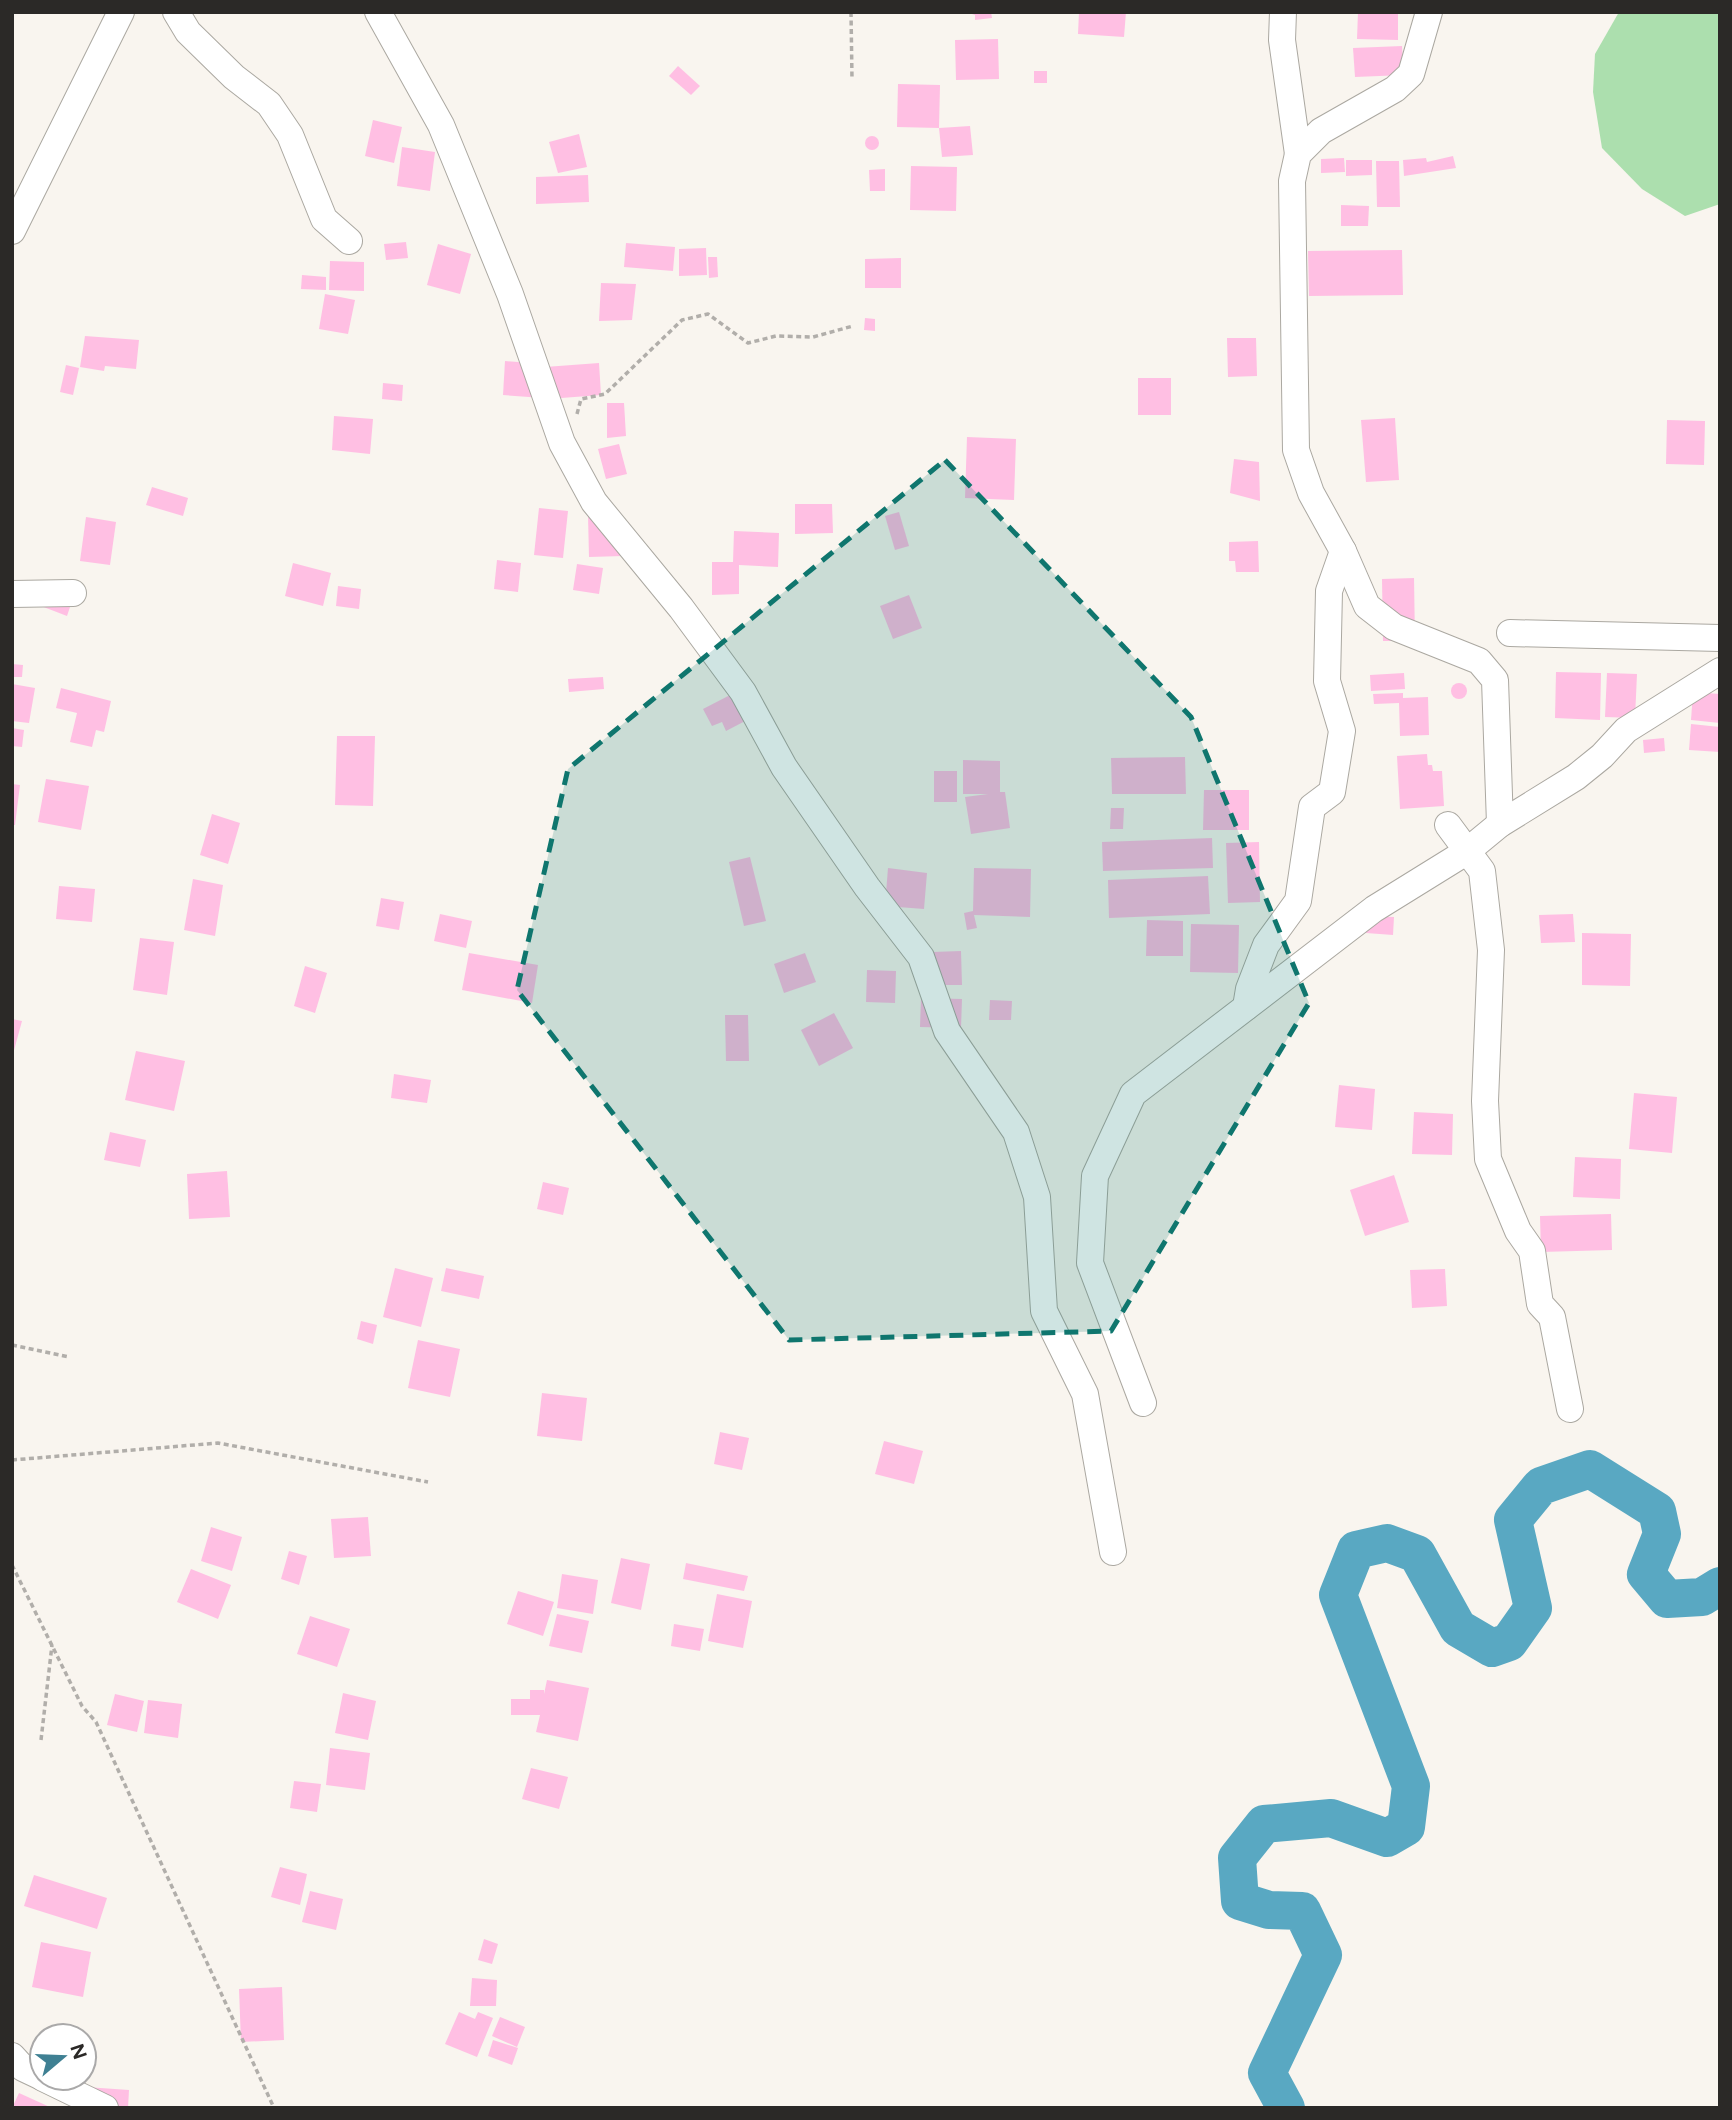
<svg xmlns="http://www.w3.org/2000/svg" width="1732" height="2120" viewBox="0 0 1732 2120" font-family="Figtree,sans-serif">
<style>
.green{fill:#acdfae}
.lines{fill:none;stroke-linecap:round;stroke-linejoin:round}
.river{stroke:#59a8c2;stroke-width:38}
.building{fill:#ffbfe3}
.minor-casing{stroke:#aba8a1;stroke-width:28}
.path{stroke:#b1aeaa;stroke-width:3.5;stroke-dasharray:5 3.5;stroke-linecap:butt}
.minor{stroke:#fff;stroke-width:26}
.marked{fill:#0f766e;fill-opacity:0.2;stroke:#0f766e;stroke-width:5;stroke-dasharray:14 9;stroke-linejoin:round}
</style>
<rect width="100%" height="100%" fill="#f9f5ef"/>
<polygon class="green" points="1619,12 1720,12 1720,204 1685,216 1642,189 1602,148 1593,92 1595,54"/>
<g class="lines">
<polyline class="river" points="1286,2108 1267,2073 1323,1955 1302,1911 1269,1910 1240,1901 1237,1858 1264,1824 1331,1818 1387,1838 1406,1827 1411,1786 1338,1595 1356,1550 1387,1543 1417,1554 1458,1628 1492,1648 1509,1642 1533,1608 1513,1520 1541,1486 1590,1469 1657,1511 1662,1534 1646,1574 1667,1599 1702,1597 1720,1586"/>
</g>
<g class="building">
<polygon points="966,12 991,12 992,18 975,20 975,15"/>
<polygon points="1079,12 1126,12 1124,37 1078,34"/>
<polygon points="1358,12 1398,12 1398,40 1357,39"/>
<polygon points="998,39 999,79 956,80 955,40"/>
<polygon points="1402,46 1404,75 1355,77 1353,48"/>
<polygon points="678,66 700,86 691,95 669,76"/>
<rect x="1034" y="71" width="13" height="12"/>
<polygon points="898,84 940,85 939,128 897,127"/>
<polygon points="373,120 402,127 394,163 365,156"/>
<polygon points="970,126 973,155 942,157 939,128"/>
<polygon points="579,134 587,167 558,173 549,142"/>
<circle cx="872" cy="143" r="7"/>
<polygon points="402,147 435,152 430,191 397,186"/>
<polygon points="1453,156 1456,168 1404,176 1403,160 1426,158 1427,162"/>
<polygon points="1344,158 1345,172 1321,173 1321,159"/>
<polygon points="1346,160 1372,160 1372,175 1346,176"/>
<polygon points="1376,161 1399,161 1400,207 1377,207"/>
<polygon points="911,166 957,167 956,211 910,210"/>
<polygon points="885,169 885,191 870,191 869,170"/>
<polygon points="588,175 589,202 536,204 536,177"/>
<polygon points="1341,205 1369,206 1368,226 1341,226"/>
<polygon points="406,242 408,258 386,260 384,244"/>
<polygon points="626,243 675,247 673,271 624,267"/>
<polygon points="438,244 471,254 460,294 427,285"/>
<polygon points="706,248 707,275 679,276 679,249"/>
<polygon points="1402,250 1403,295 1309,296 1308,251"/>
<polygon points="708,257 717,257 718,277 709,278"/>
<polygon points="901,258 901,288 865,288 865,259"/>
<polygon points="330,261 364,262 364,291 329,290"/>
<polygon points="302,275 326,277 326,290 301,289"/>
<polygon points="601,283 636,284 632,320 599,321"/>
<polygon points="325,294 355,300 348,334 319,329"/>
<polygon points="865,318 875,319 875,331 864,330"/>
<polygon points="85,336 139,340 136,369 105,366 104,371 80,367"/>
<polygon points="1227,338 1256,338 1257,376 1228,377"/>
<polygon points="505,361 545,364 543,398 503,395"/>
<polygon points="599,363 601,395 548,399 545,367"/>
<polygon points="66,365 79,368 73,395 60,392"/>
<rect x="1138" y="378" width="33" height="37"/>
<polygon points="383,383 403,385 402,401 382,399"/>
<polygon points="607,403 624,403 626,436 607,438"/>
<polygon points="334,416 373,419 370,454 332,450"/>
<polygon points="1395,418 1399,480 1366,482 1361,420"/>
<polygon points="1667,420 1705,421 1704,465 1666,464"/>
<polygon points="967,437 1016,439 1014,500 965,498"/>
<polygon points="619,444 627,474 606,479 598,449"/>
<polygon points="1234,459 1259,462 1260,501 1230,493"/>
<polygon points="152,487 188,498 183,516 146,505"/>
<polygon points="795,504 832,504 833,533 795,534"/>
<polygon points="539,508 568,511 563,558 534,555"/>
<polygon points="899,512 909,546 895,550 885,516"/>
<polygon points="621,514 623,556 589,557 588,515"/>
<polygon points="86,517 116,522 110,565 80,561"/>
<polygon points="734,531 779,533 778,567 739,565 739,594 712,595 712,562 733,562"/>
<polygon points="1258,541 1259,572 1236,572 1235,561 1229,561 1229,542"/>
<polygon points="497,560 521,563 518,592 494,589"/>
<polygon points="293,563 331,573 323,606 285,596"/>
<polygon points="577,564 603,568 599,594 573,590"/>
<polygon points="1414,578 1415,641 1383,641 1382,579"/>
<polygon points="338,586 361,589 359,609 336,606"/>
<polygon points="75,592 67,616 41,606"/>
<polygon points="909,595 922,628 893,639 880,606"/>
<polygon points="12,664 23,665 22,677 12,677"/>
<polygon points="1556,672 1601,673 1600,720 1555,718"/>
<polygon points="1404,673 1405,689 1371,691 1370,675"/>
<polygon points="1607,673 1637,674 1635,718 1605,717"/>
<polygon points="603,677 604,689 569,692 568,679"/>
<circle cx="1459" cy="691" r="8"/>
<polygon points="12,684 35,688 29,723 12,721"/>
<polygon points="61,688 111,701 104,732 96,730 92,747 70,742 77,713 56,708"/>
<polygon points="1693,692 1720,694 1720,723 1691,720"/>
<polygon points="734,693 749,719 726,731 722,722 712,726 703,709"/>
<polygon points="1403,693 1403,698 1428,697 1429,735 1400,736 1399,703 1374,704 1373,694"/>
<polygon points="1691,724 1720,727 1720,752 1689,750"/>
<polygon points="12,728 24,730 22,747 12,746"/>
<polygon points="337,736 375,736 373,806 335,805"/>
<polygon points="1664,738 1665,751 1644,753 1643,740"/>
<polygon points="1427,754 1428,765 1432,765 1433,771 1442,771 1444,806 1400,809 1397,756"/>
<polygon points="1185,757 1186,794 1112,794 1111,758"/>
<polygon points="963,760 1000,761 1000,792 1005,792 1010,828 971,834 965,797 988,794 963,794"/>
<rect x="934" y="771" width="23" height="31"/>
<polygon points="46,779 89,786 81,830 38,822"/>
<polygon points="12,784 20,785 15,825 12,825"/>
<polygon points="1204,790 1249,790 1249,830 1203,830"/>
<polygon points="1111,808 1124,808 1123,829 1110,829"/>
<polygon points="212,814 240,823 228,864 200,855"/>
<polygon points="1212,838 1213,868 1103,871 1102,842"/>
<polygon points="1259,842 1260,902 1228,903 1226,843"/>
<polygon points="750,857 766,921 744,926 729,862"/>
<polygon points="888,868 927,873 924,909 885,906"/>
<polygon points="974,868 1031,869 1030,917 974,915 977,928 967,930 964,913 973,911"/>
<polygon points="1208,876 1210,914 1109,918 1108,880"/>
<polygon points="193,879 223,885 215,936 184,930"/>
<polygon points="59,886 95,889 92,922 56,919"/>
<polygon points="381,898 404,902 399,930 376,926"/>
<polygon points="440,914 472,921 466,948 434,941"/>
<polygon points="1573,914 1575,942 1541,943 1539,915"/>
<polygon points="1367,916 1394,917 1393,935 1366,933"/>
<polygon points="1147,920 1183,921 1183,956 1146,956"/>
<polygon points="1191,924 1239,925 1238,973 1190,972"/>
<polygon points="1582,933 1631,934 1630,986 1582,985"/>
<polygon points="140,938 174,942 167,995 133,990"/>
<polygon points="961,951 962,985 934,985 932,952"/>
<polygon points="469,953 538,965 532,1003 462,990"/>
<polygon points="805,953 816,982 784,993 774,964"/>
<polygon points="305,966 327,973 315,1013 294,1006"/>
<polygon points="867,970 896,971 895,1003 866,1002"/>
<polygon points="921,998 962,999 961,1028 920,1027"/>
<polygon points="990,1000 1012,1001 1011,1020 989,1020"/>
<polygon points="834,1013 853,1048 819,1066 801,1030"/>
<polygon points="725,1015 748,1015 749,1061 726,1061"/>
<polygon points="12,1019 22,1021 13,1054 12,1054"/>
<polygon points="136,1051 185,1061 174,1111 125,1100"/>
<polygon points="394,1074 431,1080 427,1103 391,1098"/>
<polygon points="1339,1085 1375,1089 1372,1130 1335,1127"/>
<polygon points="1634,1093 1677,1097 1672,1153 1629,1149"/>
<polygon points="1414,1112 1453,1114 1452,1155 1412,1154"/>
<polygon points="110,1132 146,1140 140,1167 104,1160"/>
<polygon points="1575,1157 1621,1159 1620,1199 1573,1197"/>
<polygon points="227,1171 230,1217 189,1219 187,1174"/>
<polygon points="1394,1175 1409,1222 1365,1236 1350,1190"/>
<polygon points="543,1182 569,1188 563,1215 537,1209"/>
<polygon points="1611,1214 1612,1250 1541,1252 1540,1216"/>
<polygon points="395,1268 433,1278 421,1327 383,1317"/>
<polygon points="446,1268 484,1276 479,1299 441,1291"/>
<polygon points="1445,1269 1447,1306 1412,1308 1410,1270"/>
<polygon points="361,1321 377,1325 373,1344 357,1339"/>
<polygon points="418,1340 460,1349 450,1397 408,1388"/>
<polygon points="542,1393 587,1398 582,1441 537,1436"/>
<polygon points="720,1432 749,1438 742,1470 714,1464"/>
<polygon points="884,1441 923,1451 914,1484 875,1474"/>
<polygon points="368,1517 371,1556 334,1558 331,1519"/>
<polygon points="211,1527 242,1537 232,1571 201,1561"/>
<polygon points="289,1551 307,1556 299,1585 281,1579"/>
<polygon points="621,1558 650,1564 641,1610 611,1603"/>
<polygon points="686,1563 748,1576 744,1591 683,1579"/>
<polygon points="191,1569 231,1585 218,1619 177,1602"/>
<polygon points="562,1574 598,1580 593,1614 557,1608"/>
<polygon points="518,1591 554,1602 543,1636 507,1624"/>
<polygon points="717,1594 752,1601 743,1648 708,1641"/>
<polygon points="557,1614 589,1621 582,1653 549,1646"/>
<polygon points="310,1616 350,1629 337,1667 297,1654"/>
<polygon points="674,1624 704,1629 700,1651 671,1646"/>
<polygon points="547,1680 589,1688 578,1741 536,1732 540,1715 511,1715 511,1699 530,1699 530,1690 544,1690 544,1694"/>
<polygon points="343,1693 376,1701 368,1740 335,1733"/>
<polygon points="115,1694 144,1701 137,1732 107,1725"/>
<polygon points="148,1700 182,1704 178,1738 144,1733"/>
<polygon points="330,1748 370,1753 365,1790 326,1785"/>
<polygon points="531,1768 568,1777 559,1809 522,1799"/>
<polygon points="294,1781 321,1784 317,1812 290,1808"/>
<polygon points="280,1867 307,1874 300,1905 271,1897"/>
<polygon points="34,1875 107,1898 97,1929 24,1906"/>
<polygon points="310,1891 343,1899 336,1930 302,1922"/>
<polygon points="484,1939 498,1944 492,1964 478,1960"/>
<polygon points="41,1942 91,1952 83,1997 32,1987"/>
<polygon points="472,1978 497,1980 496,2006 470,2006"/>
<polygon points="282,1987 284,2040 241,2042 239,1989"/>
<polygon points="459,2012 475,2019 478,2012 493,2018 477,2057 445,2044"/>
<polygon points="500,2017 525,2027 517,2047 492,2036"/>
<polygon points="493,2040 518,2048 512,2065 488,2056"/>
<polygon points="86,2087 129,2090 128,2108 85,2108"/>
<polygon points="19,2093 52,2108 12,2108"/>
</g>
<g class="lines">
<g class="minor-casing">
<g id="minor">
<polyline points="176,12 188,32 234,77 269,104 290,135 324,219 349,241"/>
<polyline points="378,12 441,125 510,294 562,443 594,502 681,608 743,692 784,767 867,887 921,957 947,1031 1016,1132 1037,1197 1044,1311 1085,1394 1113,1552"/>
<polyline points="1283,12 1282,40 1298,154"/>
<polyline points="1429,12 1411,74 1395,89 1321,131 1298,154 1292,181 1296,450 1311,493 1343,551 1367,606 1394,627 1479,661 1495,680 1500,824"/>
<polyline points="12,231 121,12"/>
<polyline points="12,594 73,593"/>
<polyline points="1510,633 1720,638"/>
<polyline points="1448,825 1482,871 1491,950 1485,1101 1488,1159 1518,1231 1532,1251 1540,1304 1552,1317 1570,1409"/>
<polyline points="1246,1007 1249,989 1266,945 1298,901 1312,807 1332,792 1342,731 1327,681 1329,591 1343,551"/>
<polyline points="1143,1403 1090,1263 1095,1176 1133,1094 1374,909 1466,852 1500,824 1576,777 1602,756 1626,730 1720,671"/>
<polyline points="12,2056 23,2068 42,2077"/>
<polyline points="43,2078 105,2108"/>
</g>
</g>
<g class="path">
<polyline points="851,12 852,79"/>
<polyline points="577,414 581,399 605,394 682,320 708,314 748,343 776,336 813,337 853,326"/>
<polyline points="12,1345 69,1357"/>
<polyline points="12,1460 218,1443 428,1482"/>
<polyline points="12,1565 82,1706 96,1722 274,2108"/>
<polyline points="41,1740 52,1645"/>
</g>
<use href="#minor" class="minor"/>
</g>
<path class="marked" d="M945 460 1191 717 1309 1003 1111 1331 789 1340 517 990 568 769Z"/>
<rect width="1732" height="2120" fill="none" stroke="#2b2927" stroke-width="28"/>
<g transform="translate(63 2057) rotate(71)"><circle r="33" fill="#ffffff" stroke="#aaa9a9" stroke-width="2"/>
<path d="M0-5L12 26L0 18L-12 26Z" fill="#3f8093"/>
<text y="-10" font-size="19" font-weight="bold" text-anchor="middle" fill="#2b2927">N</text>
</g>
</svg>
